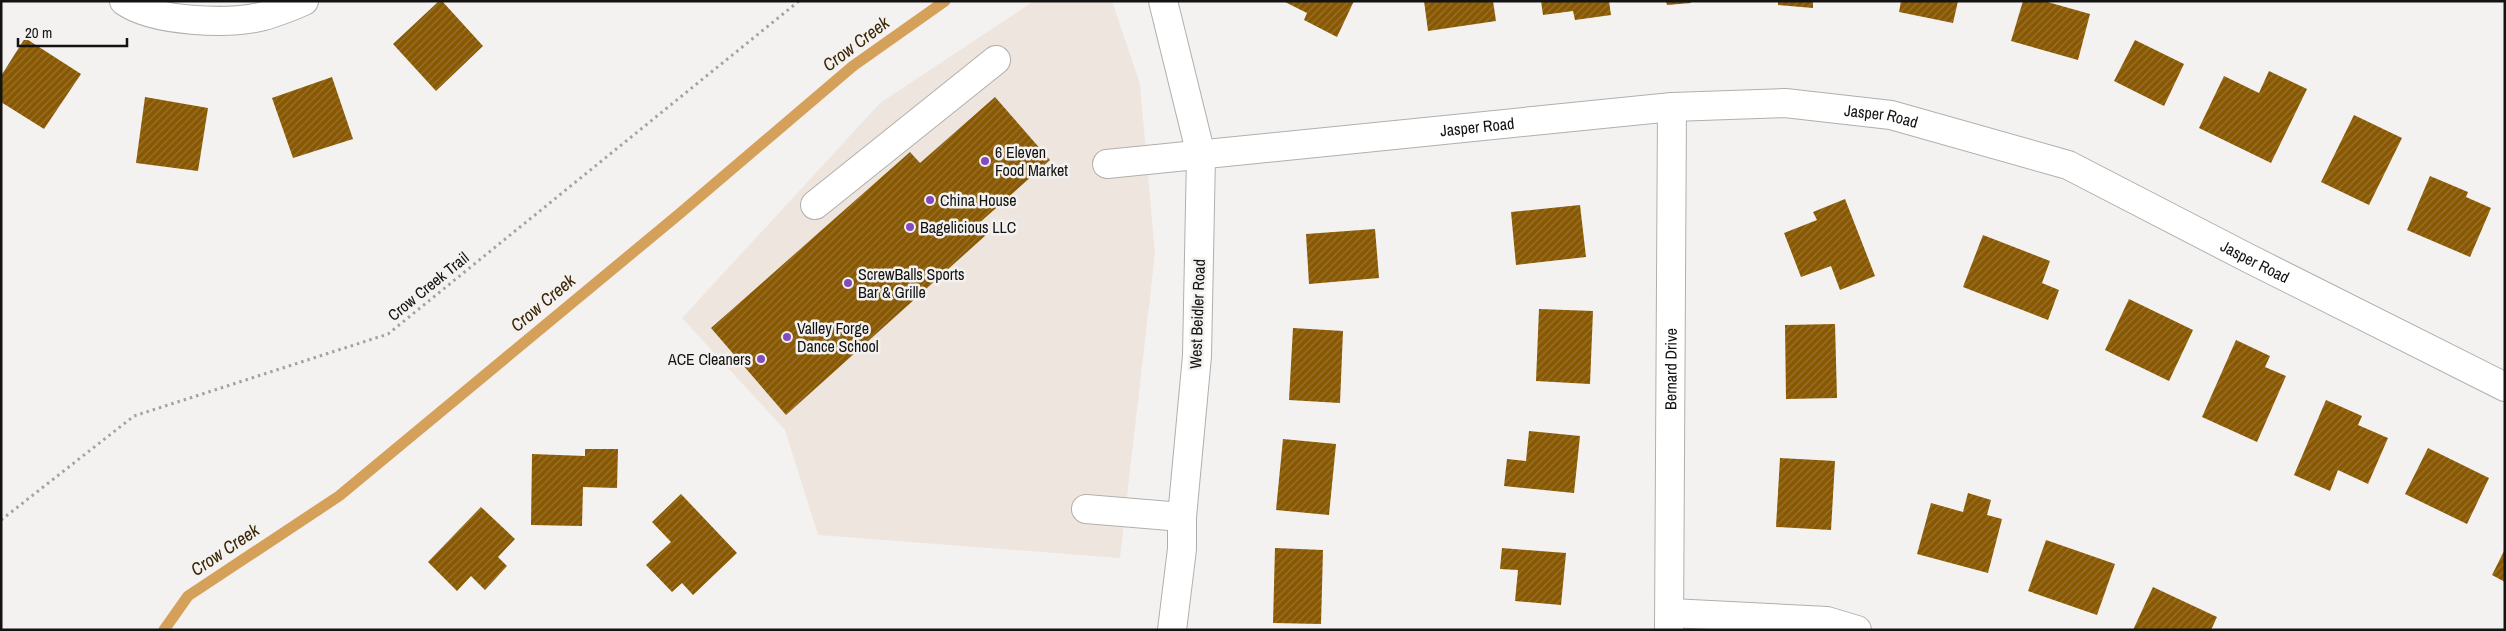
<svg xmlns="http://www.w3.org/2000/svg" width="2506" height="631" viewBox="0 0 2506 631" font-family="'Archivo Narrow',sans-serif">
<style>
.built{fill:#eee6de}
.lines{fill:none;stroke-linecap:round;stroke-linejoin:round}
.stream{stroke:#d5a05a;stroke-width:11}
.building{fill:url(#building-hatch)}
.minor-casing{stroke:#b1afac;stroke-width:30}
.path{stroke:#a5a3a2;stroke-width:3;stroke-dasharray:2.5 4;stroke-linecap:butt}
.minor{stroke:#fff;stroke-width:28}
.poi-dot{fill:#844bc1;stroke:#f4f2f0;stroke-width:2}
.labels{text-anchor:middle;stroke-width:5;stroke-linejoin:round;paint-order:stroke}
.street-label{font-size:16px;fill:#131312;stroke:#f4f2f0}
.poi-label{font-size:16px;fill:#131312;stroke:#f4f2f0;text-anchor:start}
.water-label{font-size:18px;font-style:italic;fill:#3b2606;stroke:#f4f2f0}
</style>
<defs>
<pattern id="building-hatch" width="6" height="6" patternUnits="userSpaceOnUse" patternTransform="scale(1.25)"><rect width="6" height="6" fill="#895800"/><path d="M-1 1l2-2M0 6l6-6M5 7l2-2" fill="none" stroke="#977537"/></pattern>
</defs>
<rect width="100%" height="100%" fill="#f4f2f0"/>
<polygon class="built" points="1034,1 1112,1 1140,84 1155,254 1120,558 818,535 785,430 682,318 880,103"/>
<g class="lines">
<polyline class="stream" points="164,630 188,596 339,496 678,215 853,66 945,1"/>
</g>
<g class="building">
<polygon points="439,1 442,1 483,46 436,91 393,44"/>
<polygon points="1283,1 1354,1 1337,37 1304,20 1307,13"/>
<polygon points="1424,1 1493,1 1496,21 1428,31"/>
<polygon points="1541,1 1609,1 1611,15 1575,20 1573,11 1543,15"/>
<polygon points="1666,1 1690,1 1691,3 1667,5"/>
<polygon points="1778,1 1813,1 1813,8 1778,5"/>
<polygon points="1901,1 1958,1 1953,23 1899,12"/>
<polygon points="2023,1 2044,1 2090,14 2078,60 2011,41"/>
<polygon points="25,38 81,74 44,129 1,102 1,76"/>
<polygon points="2135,40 2184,64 2164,106 2114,81"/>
<polygon points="2269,71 2307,89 2271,163 2199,128 2224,76 2259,93"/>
<polygon points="332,77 353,139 293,158 272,98"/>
<polygon points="145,97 208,108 198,171 136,163"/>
<polygon points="995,97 1050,160 977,225 986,235 786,415 711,328 910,152 920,163"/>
<polygon points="2354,115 2402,138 2369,205 2321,182"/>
<polygon points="2430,176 2468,192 2466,197 2491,208 2470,257 2407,230"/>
<polygon points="1845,199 1875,276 1840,290 1831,266 1801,277 1784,233 1817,220 1813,212"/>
<polygon points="1580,205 1586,257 1516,265 1511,212"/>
<polygon points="1375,229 1379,278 1309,284 1306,234"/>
<polygon points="1983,235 2050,261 2042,283 2059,290 2048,320 1963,287"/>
<polygon points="2129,299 2193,330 2169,381 2105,350"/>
<polygon points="1539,309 1593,311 1590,384 1536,381"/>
<polygon points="1835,324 1837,398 1786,399 1785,325"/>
<polygon points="1293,328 1343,331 1340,403 1289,400"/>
<polygon points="2236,340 2270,356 2265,367 2286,376 2257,442 2202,417"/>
<polygon points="2326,400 2362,416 2358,425 2388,438 2368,484 2338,470 2330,491 2294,475"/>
<polygon points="1529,431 1580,436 1574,493 1504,486 1507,459 1526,461"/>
<polygon points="1283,439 1336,444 1329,515 1276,510"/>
<polygon points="2428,448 2489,478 2467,524 2405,494"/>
<polygon points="585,449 618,449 617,488 583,487 582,526 531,525 532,454 585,456"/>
<polygon points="1780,458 1835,461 1831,530 1776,527"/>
<polygon points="1968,493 1991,500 1987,515 2002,519 1988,573 1917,554 1931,503 1963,512"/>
<polygon points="681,494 737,553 693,595 682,583 672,592 646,565 671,542 652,522"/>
<polygon points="481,507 515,539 498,557 507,566 485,590 471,576 457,591 428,562"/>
<polygon points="2046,540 2115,564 2097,615 2028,591"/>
<polygon points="1275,548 1323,550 1321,624 1273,623"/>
<polygon points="1502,548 1566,553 1561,605 1515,601 1518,570 1500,569"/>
<polygon points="2505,549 2505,582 2492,575"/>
<polygon points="2153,587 2217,617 2211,630 2133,630"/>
</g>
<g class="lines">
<g class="minor-casing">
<g id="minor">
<path d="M124 1C153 22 230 25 264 16 277 12 291 7 304 1"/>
<polyline points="1163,1 1201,155 1197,356 1182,517 1182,549 1172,630"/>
<path id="s1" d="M1107 164 1672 107 1785 103 1891 115 2068 165 2248 258 2505 387"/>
<polyline points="815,205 996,60"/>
<polyline points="1086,509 1182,517"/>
<polyline points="1671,613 1827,621 1857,630"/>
<path id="s2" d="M1669 630 1672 107"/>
</g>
</g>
<polyline class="path" points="1,520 134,416 388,334 799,1"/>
<use href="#minor" class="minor"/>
</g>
<g class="poi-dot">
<circle cx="985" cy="161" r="5"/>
<circle cx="930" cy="200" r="5"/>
<circle cx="910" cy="227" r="5"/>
<circle cx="848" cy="283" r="5"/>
<circle cx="787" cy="337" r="5"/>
<circle cx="761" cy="359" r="5"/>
</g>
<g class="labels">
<g class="street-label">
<text dy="6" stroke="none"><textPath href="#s1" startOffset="778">Jasper Road</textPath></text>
<text dy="6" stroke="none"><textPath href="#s1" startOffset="372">Jasper Road</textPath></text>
<text dy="6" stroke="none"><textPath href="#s1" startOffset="1182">Jasper Road</textPath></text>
<text transform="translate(428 286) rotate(-39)" y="6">Crow Creek Trail</text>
<text transform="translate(1197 314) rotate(-88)" y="6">West Beidler Road</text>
<text dy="6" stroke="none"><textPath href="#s2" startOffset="261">Bernard Drive</textPath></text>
</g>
<g class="poi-label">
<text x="995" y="158">6 Eleven<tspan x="995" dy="18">Food Market</tspan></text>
<text x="940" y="206">China House</text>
<text x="920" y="233">Bagelicious LLC</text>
<text x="858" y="280">ScrewBalls Sports<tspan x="858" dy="18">Bar &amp; Grille</tspan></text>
<text x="797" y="334">Valley Forge<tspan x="797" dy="18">Dance School</tspan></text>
<text x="751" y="365" text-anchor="end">ACE Cleaners</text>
</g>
<g class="water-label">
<text transform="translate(856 44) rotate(-37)" y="6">Crow Creek</text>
<text transform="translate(543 303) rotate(-40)" y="6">Crow Creek</text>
<text transform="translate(225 550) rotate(-34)" y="6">Crow Creek</text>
</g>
</g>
<rect width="2506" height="631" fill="none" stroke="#131312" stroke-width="5"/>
<path d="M18 38v8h109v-8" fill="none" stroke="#131312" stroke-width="2.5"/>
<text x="25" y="38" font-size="15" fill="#131312" stroke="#f4f2f0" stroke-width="4" paint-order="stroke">20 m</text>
</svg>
